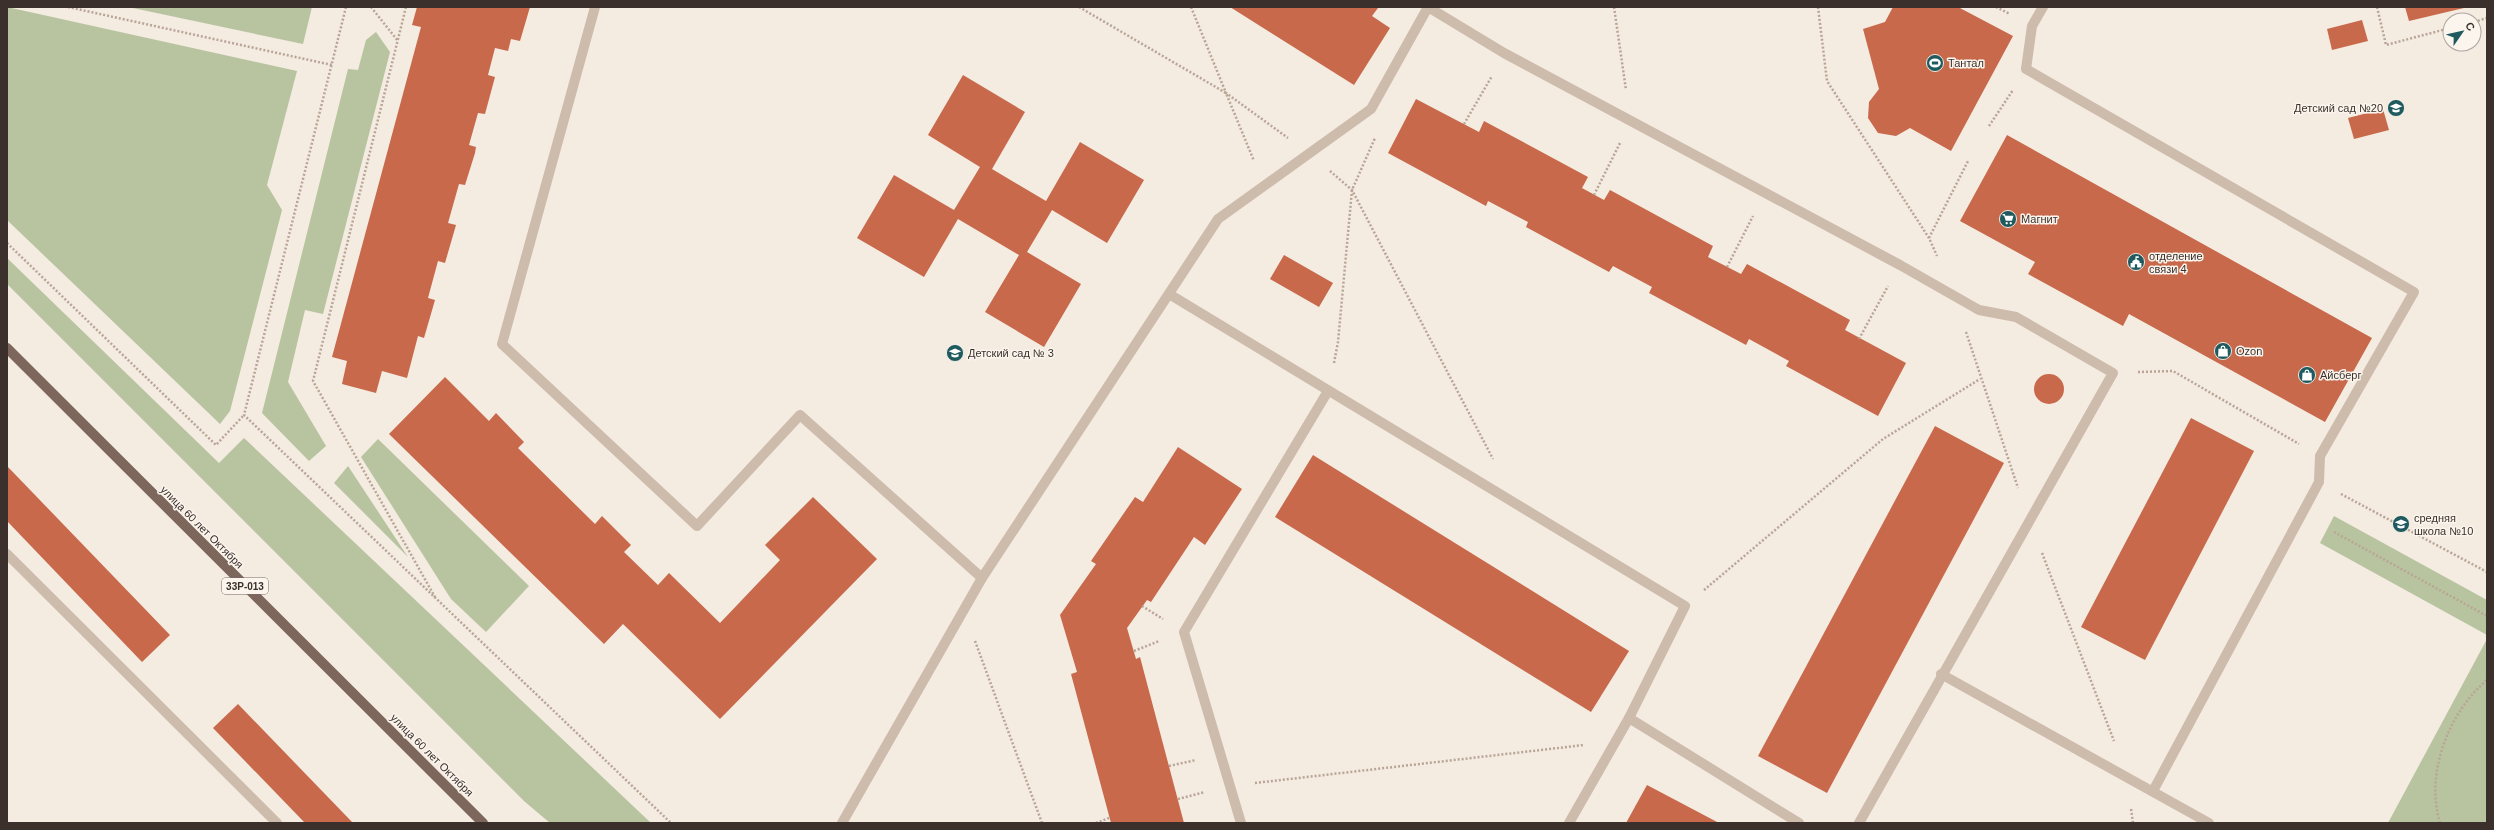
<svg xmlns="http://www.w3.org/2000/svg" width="2494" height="830" viewBox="0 0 2494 830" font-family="Arial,sans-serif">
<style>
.green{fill:#b8c4a0}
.building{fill:#c8694b}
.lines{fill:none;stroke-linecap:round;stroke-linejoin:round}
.path{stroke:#b9a596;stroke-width:2.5;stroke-dasharray:2 2;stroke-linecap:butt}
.lane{stroke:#cdbbac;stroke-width:10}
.primary{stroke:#7d675c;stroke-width:10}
.labels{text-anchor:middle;stroke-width:3;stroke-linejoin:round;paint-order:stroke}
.shield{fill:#fbf5ee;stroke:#756b66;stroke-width:1}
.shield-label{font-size:10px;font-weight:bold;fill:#3b302b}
.poi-label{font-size:11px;fill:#3b302b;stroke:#fbf5ee;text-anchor:start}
.street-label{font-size:11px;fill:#3b302b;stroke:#fbf5ee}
</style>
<rect width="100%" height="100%" fill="#f4ebe1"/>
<g class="green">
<polygon points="7,7 297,71 267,185 282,210 230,411 220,424 7,220"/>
<polygon points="128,7 312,7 303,44"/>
<polygon points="376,32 390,52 323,314 305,310 288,382 326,446 309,461 262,413 348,69 358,70 366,40"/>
<polygon points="7,258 219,463 244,438 651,823 550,823 524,801 7,284"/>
<polygon points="378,439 529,586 486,632 451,599 361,457"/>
<polygon points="348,466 408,557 334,483"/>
<polygon points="2334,516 2487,600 2487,635 2320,543"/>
<polygon points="2487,639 2487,823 2388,823"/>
</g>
<g class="building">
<polygon points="417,7 530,7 520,41 511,39 508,51 495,48 488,75 495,77 485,114 478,113 469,145 476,147 475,153 465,185 459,184 448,223 456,225 445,263 438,261 428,298 435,300 424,338 418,336 407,378 382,371 376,393 342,384 347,361 332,357 421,27 412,25"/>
<polygon points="1230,7 1376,7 1378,8 1372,16 1390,28 1354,85"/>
<polygon points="1893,7 1958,7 2013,36 1951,151 1910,128 1896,136 1878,133 1868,118 1869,102 1879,89 1863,29 1885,22"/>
<polygon points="2405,7 2464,7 2464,8 2409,21"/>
<polygon points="2362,20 2368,41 2332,50 2327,29"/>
<polygon points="963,75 1025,112 992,169 1046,201 1080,142 1144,180 1107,243 1052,210 1027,252 1081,284 1044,347 985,312 1019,255 958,219 924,277 857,238 894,175 954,210 980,167 928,135"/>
<polygon points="1416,99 1479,132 1484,121 1588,177 1582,188 1604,200 1610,190 1713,246 1708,257 1741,274 1747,264 1850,320 1845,330 1906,363 1878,416 1786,366 1789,361 1749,339 1746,345 1649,293 1652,287 1613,266 1609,272 1526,227 1528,222 1488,201 1486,206 1388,153"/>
<polygon points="2383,109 2389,130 2354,139 2348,118"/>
<polygon points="2007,135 2372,338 2325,422 2129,314 2123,326 2028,274 2035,262 1960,221"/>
<polygon points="1284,255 1333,283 1319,307 1270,279"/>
<circle cx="2049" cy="389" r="15"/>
<polygon points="445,377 489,421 496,413 524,442 518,448 595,524 602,516 631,545 624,552 658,585 669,573 720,623 780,560 765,545 813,497 877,559 720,719 623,624 604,644 389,434"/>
<polygon points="2191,418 2254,451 2145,660 2081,627"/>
<polygon points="1935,426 2004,463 1827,793 1758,756"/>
<polygon points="1178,447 1242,489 1205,545 1194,537 1151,602 1147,600 1127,628 1136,659 1140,657 1184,823 1111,823 1071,674 1077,672 1060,615 1096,564 1091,561 1135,497 1143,502"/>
<polygon points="1313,455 1629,651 1591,712 1275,517"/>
<polygon points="7,466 170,635 142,662 7,521"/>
<polygon points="238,704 353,823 305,823 213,728"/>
<polygon points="1647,785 1719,823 1626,823"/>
</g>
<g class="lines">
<g class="path">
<polyline points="68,7 332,65"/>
<polyline points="346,7 244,415 671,823"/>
<polyline points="371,7 398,41"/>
<polyline points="406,7 313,381 435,597"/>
<polyline points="1079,7 1226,93 1254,161"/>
<polyline points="1191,7 1226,93 1288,138"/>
<polyline points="1614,7 1626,90"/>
<polyline points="1818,7 1827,81 1929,238 1937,256"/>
<polyline points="1996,7 2010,14"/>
<polyline points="2377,7 2386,45 2450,28"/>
<polyline points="2474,22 2487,18"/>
<polyline points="1464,124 1492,76"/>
<polyline points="1989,126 2013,90"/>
<polyline points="1330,171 1352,190 1493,459"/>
<polyline points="1594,195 1620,143"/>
<polyline points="1929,238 1968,161"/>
<polyline points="7,243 216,445 244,415"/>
<polyline points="1727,267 1753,216"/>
<polyline points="1966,332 2018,488"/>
<polyline points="1859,339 1888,286"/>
<polyline points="1334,363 1338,342 1352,190 1375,138"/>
<polyline points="2138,372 2173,371 2299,444"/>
<polyline points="2341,494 2487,572"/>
<polyline points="2334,532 2487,616"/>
<polyline points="2042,553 2114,741"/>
<polyline points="1704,590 1883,439 1980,379"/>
<polyline points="1142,606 1163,619"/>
<polyline points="975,641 1042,823"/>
<polyline points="1134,651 1159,641"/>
<polyline points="1169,766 1196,760"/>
<polyline points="1255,783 1584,745"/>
<polyline points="1178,799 1205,792"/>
<polyline points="2131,809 2133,823"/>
<polyline points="1096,823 1109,818"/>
<path d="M2440 823C2425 774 2448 713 2487 680"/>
</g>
<g class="lane">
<polyline points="595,7 502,344 697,526 800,415 982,578"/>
<polyline points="1428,7 1504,53 1900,265 1979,310 2016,317 2113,373 1859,823"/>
<polyline points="2043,7 2032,26 2026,69 2414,292 2320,456 2319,482 2153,791"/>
<polyline points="1169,294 1685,606 1629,718 1799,823"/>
<polyline points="7,554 277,823"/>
<polyline points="1941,674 2209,823"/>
<polyline points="842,823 982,578 1218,219 1371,109 1428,7"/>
<polyline points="1241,823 1184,632 1328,391"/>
<polyline points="1569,823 1629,718"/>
</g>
<polyline class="primary" points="7,348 483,823"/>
</g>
<defs>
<g id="stadium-disc" transform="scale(0.9)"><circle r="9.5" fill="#1f5a5e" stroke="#fbf5ee"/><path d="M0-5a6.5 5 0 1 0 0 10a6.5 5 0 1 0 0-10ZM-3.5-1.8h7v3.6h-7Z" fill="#fff"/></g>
<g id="school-disc" transform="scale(0.9)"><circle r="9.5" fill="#1f5a5e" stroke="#fbf5ee"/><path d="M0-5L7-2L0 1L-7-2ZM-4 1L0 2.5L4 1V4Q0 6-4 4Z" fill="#fff"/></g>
<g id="supermarket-disc" transform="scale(0.9)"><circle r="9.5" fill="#1f5a5e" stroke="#fbf5ee"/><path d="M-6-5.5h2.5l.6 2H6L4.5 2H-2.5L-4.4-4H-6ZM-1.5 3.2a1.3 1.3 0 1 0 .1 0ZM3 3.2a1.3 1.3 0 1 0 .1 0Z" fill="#fff"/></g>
<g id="civic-disc" transform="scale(0.9)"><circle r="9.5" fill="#1f5a5e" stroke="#fbf5ee"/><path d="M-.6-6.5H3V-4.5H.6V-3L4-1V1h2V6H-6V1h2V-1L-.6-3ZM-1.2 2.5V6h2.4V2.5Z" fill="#fff"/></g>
<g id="shop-disc" transform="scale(0.9)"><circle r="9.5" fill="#1f5a5e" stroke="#fbf5ee"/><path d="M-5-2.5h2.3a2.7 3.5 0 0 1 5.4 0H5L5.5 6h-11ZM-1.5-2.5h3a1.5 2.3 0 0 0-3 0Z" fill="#fff"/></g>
</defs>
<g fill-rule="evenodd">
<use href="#stadium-disc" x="1935" y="63"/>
<use href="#school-disc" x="2396" y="108"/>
<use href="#supermarket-disc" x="2008" y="219"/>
<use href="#civic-disc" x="2136" y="262"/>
<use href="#shop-disc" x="2223" y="351"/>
<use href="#school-disc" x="955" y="353"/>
<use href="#shop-disc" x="2307" y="375"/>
<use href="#school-disc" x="2401" y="524"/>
</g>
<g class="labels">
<rect class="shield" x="222" y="578" width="46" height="16" rx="3"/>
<g class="shield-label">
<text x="245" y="590">33Р-013</text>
</g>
<g class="poi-label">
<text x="1948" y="67">Тантал</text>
<text x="2383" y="112" text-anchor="end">Детский сад №20</text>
<text x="2021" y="223">Магнит</text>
<text x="2149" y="260">отделение<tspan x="2149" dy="13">связи 4</tspan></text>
<text x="2236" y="355">Ozon</text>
<text x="968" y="357">Детский сад № 3</text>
<text x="2320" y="379">Айсберг</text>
<text x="2414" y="522">средняя<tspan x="2414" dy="13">школа №10</tspan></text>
</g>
<g class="street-label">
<text transform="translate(202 527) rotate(45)" y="4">улица 60 лет Октября</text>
<text transform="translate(432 755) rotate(45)" y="4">улица 60 лет Октября</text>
</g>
</g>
<rect width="2494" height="830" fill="none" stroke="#3b302b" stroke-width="16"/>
<g transform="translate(2462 32) rotate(56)"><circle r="19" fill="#fbf5ee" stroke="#aea6a0"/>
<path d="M0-3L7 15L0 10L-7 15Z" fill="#1f5a5e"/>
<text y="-6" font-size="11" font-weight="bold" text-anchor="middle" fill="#3b302b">С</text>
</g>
</svg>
